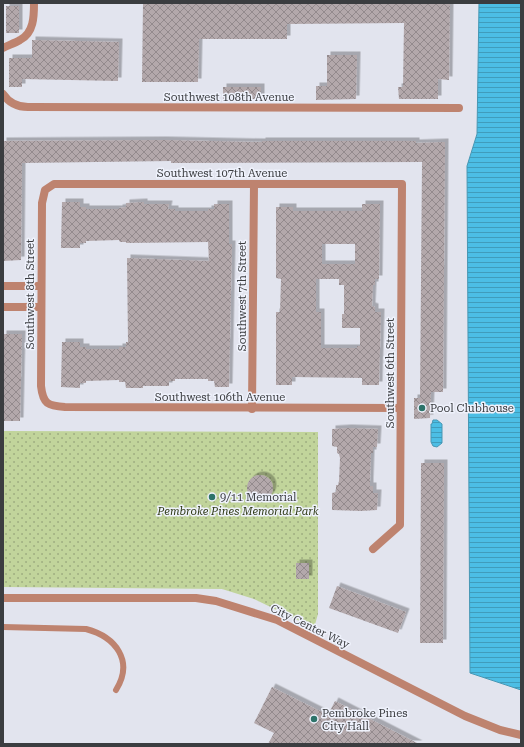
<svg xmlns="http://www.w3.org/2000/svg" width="524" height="747" viewBox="0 0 524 747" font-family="'Roboto Serif',serif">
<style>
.park{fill:url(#park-dots)}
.water{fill:url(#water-rules);stroke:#4797b4}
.building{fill:url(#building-cross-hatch);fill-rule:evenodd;filter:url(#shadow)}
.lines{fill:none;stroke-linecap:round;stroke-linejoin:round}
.lane{stroke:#be836f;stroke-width:6}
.street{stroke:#be836f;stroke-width:8}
.poi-dot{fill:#2d7369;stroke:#eff2fc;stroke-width:1.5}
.labels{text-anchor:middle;stroke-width:3;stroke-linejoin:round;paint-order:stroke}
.street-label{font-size:11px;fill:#3b3d40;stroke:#eff2fc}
.poi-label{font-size:11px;fill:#3b3d40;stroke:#eff2fc;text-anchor:start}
.park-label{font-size:11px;font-style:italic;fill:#2e3914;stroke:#eff2fc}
</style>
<defs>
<pattern id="park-dots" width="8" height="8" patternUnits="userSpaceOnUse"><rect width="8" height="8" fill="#c1d49b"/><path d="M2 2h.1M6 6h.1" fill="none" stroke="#9ead80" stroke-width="1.8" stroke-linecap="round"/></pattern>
<pattern id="water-rules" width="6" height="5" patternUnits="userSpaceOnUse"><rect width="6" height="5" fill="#4cbee5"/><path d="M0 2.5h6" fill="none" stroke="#409cbb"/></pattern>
<pattern id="building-cross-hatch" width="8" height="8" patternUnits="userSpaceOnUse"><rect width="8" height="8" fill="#b3a8ab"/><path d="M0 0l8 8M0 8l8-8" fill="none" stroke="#938a8d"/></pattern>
<filter id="shadow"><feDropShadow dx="3.5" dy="-3.5" stdDeviation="0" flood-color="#0004"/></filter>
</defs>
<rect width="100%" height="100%" fill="#e2e4ee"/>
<polygon class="park" points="3,431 318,432 318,614 314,628 254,599 222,589 3,587"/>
<g class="water">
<polygon points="479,3 521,3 521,690 470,673 467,166 477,134"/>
<polygon points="433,420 437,420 442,424 442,443 437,447 433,446 431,442 431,424 432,424"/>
</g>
<g class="building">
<polygon points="143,3 450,3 449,80 438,79 438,99 399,99 398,87 403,87 404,23 287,24 287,39 199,39 198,82 142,82"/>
<rect x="6" y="6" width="13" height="27"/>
<polygon points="32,40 119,42 118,81 22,79 22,87 9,87 9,58 32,58"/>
<polygon points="327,55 357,55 356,99 316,100 316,86 327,86"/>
<rect x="223" y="87" width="38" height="12"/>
<polygon points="163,140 262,142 262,141 416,141 416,143 445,142 443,392 431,392 430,418 414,419 414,398 420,398 422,162 171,163 171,161 22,163 21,260 3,261 3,141"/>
<polygon points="62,202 80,202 80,207 86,207 86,209 119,209 119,208 126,207 126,203 144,202 144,204 169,204 168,209 175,209 175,211 208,211 208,209 214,209 214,204 229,204 229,244 232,244 229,387 215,387 214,381 208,381 208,379 175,379 175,381 169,381 169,386 143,386 143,388 126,388 125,382 119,382 119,380 86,381 86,383 80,383 80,388 61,387 62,342 80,342 80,347 86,347 86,349 119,349 119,347 126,347 126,342 128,342 127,258 209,261 208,242 126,243 126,242 120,242 119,240 86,241 86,243 80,243 80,248 61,248"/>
<path d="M362 204H380L379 279H375V285H373L372 306 375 307V312H381L379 385H362V378L292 377V385H276V312H280L281 279 276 278V207H293V211H362ZM322 244H355V264H322ZM316 279H339V285H344V314H342V328H360V346H357V348H321V312H316Z"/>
<polygon points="3,334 22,334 20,421 3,421"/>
<polygon points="348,428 378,429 377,447 373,447 373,453 371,453 370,481 370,486 373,486 373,493 378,493 377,510 361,511 332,510 332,493 336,492 336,485 338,485 339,481 340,458 339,454 337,453 337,447 332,446 332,429"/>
<polygon points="421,463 444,463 443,643 420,643"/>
<circle cx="260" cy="488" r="13"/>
<rect x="296" y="563" width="13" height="16"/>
<polygon points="337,586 406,612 398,633 329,608"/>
<polygon points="272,687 328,715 335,701 419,744 268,744 274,733 254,723"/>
</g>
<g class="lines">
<path class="lane" d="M3 627 86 629C116 637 134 661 116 690"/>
<g class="street">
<path d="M3 48C9 45 15 43 20 40 34 33 34 16 34 3"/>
<path d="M3 94C9 103 17 107 28 107L459 108"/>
<polyline points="3,286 41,286"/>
<polyline points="3,307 41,307"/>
<polyline points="252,409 254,184"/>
<path d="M373 549 400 525 402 184H54L45 190 42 203 41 386C43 404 48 406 65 407L400 408"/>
<polyline points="3,598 196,598 216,601 277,620 465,716 500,730 521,735"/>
</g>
</g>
<g class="poi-dot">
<circle cx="422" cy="408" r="4"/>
<circle cx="212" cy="497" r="4"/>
<circle cx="314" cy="719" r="4"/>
</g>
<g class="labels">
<g class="street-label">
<text x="229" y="101">Southwest 108th Avenue</text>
<text x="222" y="177">Southwest 107th Avenue</text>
<text transform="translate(30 294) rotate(-90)" y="4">Southwest 8th Street</text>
<text transform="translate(242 296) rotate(-90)" y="4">Southwest 7th Street</text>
<text transform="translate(390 373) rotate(-90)" y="4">Southwest 6th Street</text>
<text x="220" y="401">Southwest 106th Avenue</text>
<text transform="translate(310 626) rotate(26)" y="4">City Center Way</text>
</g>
<g class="poi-label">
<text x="430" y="412">Pool Clubhouse</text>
<text x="220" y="501">9/11 Memorial</text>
<text x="322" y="717">Pembroke Pines<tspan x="322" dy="13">City Hall</tspan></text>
</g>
<g class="park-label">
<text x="238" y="515">Pembroke Pines Memorial Park</text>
</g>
</g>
<rect width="524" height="747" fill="none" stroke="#3b3d40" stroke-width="8"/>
</svg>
